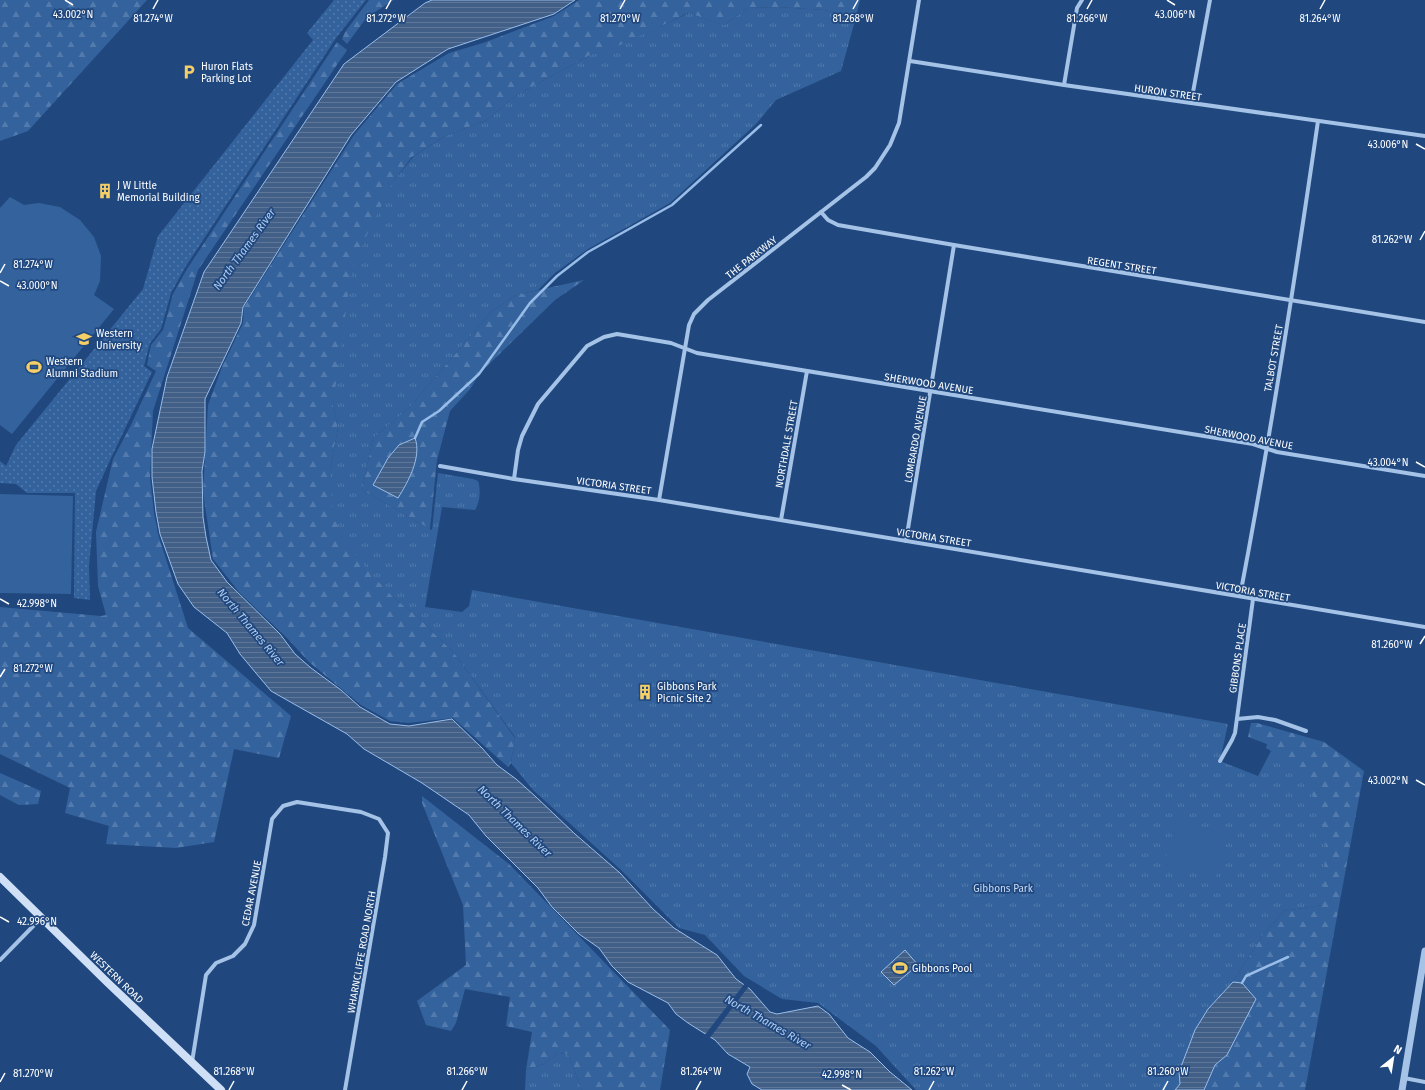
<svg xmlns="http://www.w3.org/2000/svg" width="1425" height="1090" viewBox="0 0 1425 1090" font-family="'Fira Sans',sans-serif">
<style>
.grass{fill:url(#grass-dots)}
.forest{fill:url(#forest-firs)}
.park{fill:url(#park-tufts)}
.pitch{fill:#34629d}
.water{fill:url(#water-rules);stroke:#99bde9}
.pier{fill:#20487f}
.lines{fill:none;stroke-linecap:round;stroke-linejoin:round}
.stream{stroke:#99bde9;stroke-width:2.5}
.minor{stroke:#a5c2e7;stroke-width:4}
.tertiary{stroke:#a5c2e7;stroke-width:7}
.secondary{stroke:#cfe0f6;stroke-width:8}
.ticks{fill:none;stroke:#fff;stroke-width:1.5}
.labels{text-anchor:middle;stroke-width:3.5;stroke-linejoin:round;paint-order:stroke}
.poi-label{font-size:10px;fill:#fff;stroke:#20487f;text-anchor:start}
.street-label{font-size:10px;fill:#fff;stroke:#20487f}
.park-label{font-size:10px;fill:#c9dcf6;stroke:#20487f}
.water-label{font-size:11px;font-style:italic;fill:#b0ccef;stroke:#20487f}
.ticks-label{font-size:10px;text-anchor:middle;fill:#fff;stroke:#20487f;stroke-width:3.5;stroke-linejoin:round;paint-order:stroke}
</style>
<defs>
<pattern id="grass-dots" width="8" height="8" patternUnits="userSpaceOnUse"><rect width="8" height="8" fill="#34629d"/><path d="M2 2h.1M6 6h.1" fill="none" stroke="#527aac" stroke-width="1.8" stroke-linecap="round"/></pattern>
<pattern id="forest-firs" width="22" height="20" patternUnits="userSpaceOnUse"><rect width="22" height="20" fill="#34629d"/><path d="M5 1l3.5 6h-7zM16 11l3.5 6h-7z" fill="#527aac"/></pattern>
<pattern id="park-tufts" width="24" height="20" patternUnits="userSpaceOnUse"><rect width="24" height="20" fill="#34629d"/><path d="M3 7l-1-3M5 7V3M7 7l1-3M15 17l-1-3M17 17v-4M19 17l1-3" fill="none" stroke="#527aac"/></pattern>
<pattern id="water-rules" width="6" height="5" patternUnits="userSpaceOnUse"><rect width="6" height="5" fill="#415f87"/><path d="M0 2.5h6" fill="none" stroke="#5e7799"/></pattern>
</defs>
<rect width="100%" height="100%" fill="#20487f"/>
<polygon class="grass" points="334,0 366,0 336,38 186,266 171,293 161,329 150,343 144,366 152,372 112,456 96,491 89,566 90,600 74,598 75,493 27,493 16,484 0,483 0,461 6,466 16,445 143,289 158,236 313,40 307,33"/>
<g class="forest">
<polygon points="0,0 147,0 28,131 0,141"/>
<polygon points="369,0 394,0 367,17 347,44 342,39 345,32"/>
<polygon points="579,0 860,0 856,17 825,10 777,7 748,8 724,25 688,13 620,46 592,54 515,96 487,120 445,136 412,157 395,179 333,404 338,428 330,469 392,596 419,618 455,654 515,738 511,763 508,767 453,718 408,723 390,721 361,705 309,662 288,639 239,592 213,559 203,492 208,405 222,367 243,323 244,307 354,135 397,84 449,53 483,43 554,16"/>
<polygon points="337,42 347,50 198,270 153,411 150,477 154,513 158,534 188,628 291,716 279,758 234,749 214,842 176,848 106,844 109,826 65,813 70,788 0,754 0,607 101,616 106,615 98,586 96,532 113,459 131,425 156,371 147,365 151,345 163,330 173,294 187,269"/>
<polygon points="584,280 555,300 479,374 471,388 450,411 437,460 430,529 362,490 373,438 408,409 492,311 516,295"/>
<polygon points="1251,723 1257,723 1324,742 1364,771 1305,1090 1204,1090 1215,1065 1227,1055 1242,983 1233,982 1264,933 1284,911 1322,905 1271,751 1266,748 1267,744 1248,737"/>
<polygon points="0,773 41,791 38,804 19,805 0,795"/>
<polygon points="422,796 509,864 670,1030 660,1090 582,1090 568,1054 558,1053 544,1064 526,1070 532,1032 506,1026 510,997 465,989 456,1023 451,1031 426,1025 417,1001 466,965 463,905 422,803"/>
</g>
<g class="park">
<path d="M777 7 825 10 856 17 841 71 776 100 756 124 670 203 588 249 555 273 538 290 516 295 492 311 408 409 373 438 362 490 432 530 438 473 473 479 478 481C481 490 480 502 475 510L442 507 425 607 462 612 469 606 472 590 1228 724 1220 761 1258 776 1271 751 1304 776 1321 814 1326 845 1322 905 1284 911 1264 933 1233 982 1208 1009 1195 1030 1179 1072 1180 1084 1175 1090H916L876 1046 818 1003 782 999 744 976 705 935 679 928 621 870 533 790 511 763 515 737 455 654 419 618 392 596 369 572 340 534 332 505 330 469 338 428 333 404 351 274 368 232 395 179 414 156 445 136 487 120 515 96 592 54 620 45 689 13 724 25 748 8Z"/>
<polygon points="558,1053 568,1054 582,1090 525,1090 526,1070 544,1064"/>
</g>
<g class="pitch">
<polygon points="10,197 24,205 39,203 60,207 80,220 94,237 101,256 100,281 94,295 114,309 12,434 0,425 0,208"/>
<polygon points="0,494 73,496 71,594 0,593"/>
<polygon points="1176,820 1229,835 1216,877 1164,864"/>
</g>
<g class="water">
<polygon points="432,0 575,0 554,14 448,49 396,82 351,135 243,307 241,323 205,399 205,452 202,471 203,517 206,537 211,560 227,582 280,634 295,654 311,668 341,690 360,707 390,724 409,726 452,719 482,748 497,765 516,779 535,796 575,834 620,873 653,909 674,928 717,955 736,979 750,989 770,1012 777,1014 818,1006 829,1014 848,1038 870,1052 890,1072 912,1090 762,1090 752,1084 747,1074 750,1067 728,1054 715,1040 688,1023 676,1014 668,1003 628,982 612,966 599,948 579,934 552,907 538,888 486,836 469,815 422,783 364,749 347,734 271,691 240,654 227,633 194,607 178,584 160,534 156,512 152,477 152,449 167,377 204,272 344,64 425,3"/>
<path d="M415 438C422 457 408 482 398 498L373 485 388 458 399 445Z"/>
<polygon points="905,950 918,965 894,985 881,972"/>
<polygon points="1233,982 1242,983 1256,999 1227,1055 1215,1065 1204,1090 1175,1090 1180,1084 1179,1072 1195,1030 1208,1009"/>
</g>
<polygon class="pier" points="745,983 749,986 709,1039 704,1036"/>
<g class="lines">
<g class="stream">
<polyline points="415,438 422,422 439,411 479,374 530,303 557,276 588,252 672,205 761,125"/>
<polyline points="1242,983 1246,976 1288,957"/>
</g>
<g class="minor">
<polyline points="910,61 1064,85 1425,136"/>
<polyline points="1064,85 1077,8 1082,0"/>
<polyline points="1191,103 1210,0"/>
<polyline points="821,212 828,220 838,225 954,245 1425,322"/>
<polyline points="440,466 514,479 659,500 1425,627"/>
<polyline points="514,479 518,450 522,436 538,404 587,346 604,337 617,334 671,343 697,353 1253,444 1277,452 1425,476"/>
<polyline points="659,500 689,325 694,314 708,300 866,177 875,168 890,145 899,123 919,0"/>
<polyline points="781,520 807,371"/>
<polyline points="906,541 954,245"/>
<path d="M1240 596C1270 439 1295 280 1318 121"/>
<polyline points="1237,719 1258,717 1275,720 1306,731"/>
<polyline points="1220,761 1232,740 1235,733 1253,599"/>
<polyline points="0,960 42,917"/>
<polyline points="192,1062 206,975 216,963 233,956 245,944 254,925 272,819 283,806 297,802 361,812 379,819 388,833 385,857 345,1090"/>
<polyline points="1404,1078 1425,1082"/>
</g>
<polyline class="tertiary" points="1402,1090 1425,951"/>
<polyline class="secondary" points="0,877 108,983 221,1090"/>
</g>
<path class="ticks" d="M65 0 73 5M1167 0 1175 5M153 9 158 0M386 9 391 0M620 9 625 0M853 9 858 0M1087 9 1092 0M1320 9 1325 0M1416 144 1425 149M1420 240 1425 231M0 273 5 264M0 281 9 286M1416 462 1425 467M0 599 9 604M1420 644 1425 636M0 677 5 669M1416 780 1425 785M0 917 9 922M0 1082 5 1073M842 1085 851 1090M229 1090 234 1081M462 1090 467 1081M696 1090 701 1081M929 1090 934 1081M1163 1090 1168 1081"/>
<defs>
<g id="parking-bare" transform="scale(1.2)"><path d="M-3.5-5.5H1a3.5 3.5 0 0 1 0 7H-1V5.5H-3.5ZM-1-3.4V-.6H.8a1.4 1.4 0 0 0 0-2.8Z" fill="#f5ce66" stroke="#20487f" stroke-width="2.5" paint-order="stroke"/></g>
<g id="building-bare" transform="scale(1.2)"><path d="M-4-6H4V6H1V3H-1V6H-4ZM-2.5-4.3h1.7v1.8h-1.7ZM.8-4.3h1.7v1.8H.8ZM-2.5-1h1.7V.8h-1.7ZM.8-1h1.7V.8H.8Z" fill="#f5ce66" stroke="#20487f" stroke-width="2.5" paint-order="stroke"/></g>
<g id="university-bare" transform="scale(1.2)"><path d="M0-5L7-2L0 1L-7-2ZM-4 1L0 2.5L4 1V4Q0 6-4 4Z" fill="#f5ce66" stroke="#20487f" stroke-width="2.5" paint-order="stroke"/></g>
<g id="stadium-bare" transform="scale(1.2)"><path d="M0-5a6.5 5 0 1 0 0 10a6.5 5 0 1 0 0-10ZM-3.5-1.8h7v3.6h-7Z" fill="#f5ce66" stroke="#20487f" stroke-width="2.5" paint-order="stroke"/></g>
</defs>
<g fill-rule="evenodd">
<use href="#parking-bare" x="189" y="72"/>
<use href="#building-bare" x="105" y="191"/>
<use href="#university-bare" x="84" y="339"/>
<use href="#stadium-bare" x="34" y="367"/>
<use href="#building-bare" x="645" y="692"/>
<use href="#stadium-bare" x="900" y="968"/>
</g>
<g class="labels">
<g class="poi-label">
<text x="201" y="70">Huron Flats<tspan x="201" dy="12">Parking Lot</tspan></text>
<text x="117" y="189">J W Little<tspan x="117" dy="12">Memorial Building</tspan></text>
<text x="96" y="337">Western<tspan x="96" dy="12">University</tspan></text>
<text x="46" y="365">Western<tspan x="46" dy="12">Alumni Stadium</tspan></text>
<text x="657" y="690">Gibbons Park<tspan x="657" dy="12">Picnic Site 2</tspan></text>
<text x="912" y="972">Gibbons Pool</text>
</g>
<g class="street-label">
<text transform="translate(1168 92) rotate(8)" y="4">HURON STREET</text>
<text transform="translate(751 257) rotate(-38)" y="4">THE PARKWAY</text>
<text transform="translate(1122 265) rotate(9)" y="4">REGENT STREET</text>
<text transform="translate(1273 358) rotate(-80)" y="4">TALBOT STREET</text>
<text transform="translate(929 383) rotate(9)" y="4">SHERWOOD AVENUE</text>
<text transform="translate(1249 437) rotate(11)" y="4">SHERWOOD AVENUE</text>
<text transform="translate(915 439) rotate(-80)" y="4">LOMBARDO AVENUE</text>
<text transform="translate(786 444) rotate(-80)" y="4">NORTHDALE STREET</text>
<text transform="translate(614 485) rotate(8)" y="4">VICTORIA STREET</text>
<text transform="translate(934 537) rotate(9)" y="4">VICTORIA STREET</text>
<text transform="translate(1253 591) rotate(10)" y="4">VICTORIA STREET</text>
<text transform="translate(1237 658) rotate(-82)" y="4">GIBBONS PLACE</text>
<text transform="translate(251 893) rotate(-79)" y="4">CEDAR AVENUE</text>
<text transform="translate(361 952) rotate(-80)" y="4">WHARNCLIFFE ROAD NORTH</text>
<text transform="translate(117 977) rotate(44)" y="4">WESTERN ROAD</text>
</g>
<g class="park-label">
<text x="1003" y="892">Gibbons Park</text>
</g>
<g class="water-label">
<text transform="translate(244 249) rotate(-54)" y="4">North Thames River</text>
<text transform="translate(251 627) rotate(50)" y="4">North Thames River</text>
<text transform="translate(515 821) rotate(44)" y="4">North Thames River</text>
<text transform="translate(768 1022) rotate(30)" y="4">North Thames River</text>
</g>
</g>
<g class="ticks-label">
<text x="73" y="18">43.002°N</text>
<text x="1175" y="18">43.006°N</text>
<text x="620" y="22">81.270°W</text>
<text x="1087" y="22">81.266°W</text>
<text x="153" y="22">81.274°W</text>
<text x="386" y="22">81.272°W</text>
<text x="853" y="22">81.268°W</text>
<text x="1320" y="22">81.264°W</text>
<text x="1388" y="148">43.006°N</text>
<text x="1392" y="243">81.262°W</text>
<text x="33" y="268">81.274°W</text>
<text x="37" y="289">43.000°N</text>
<text x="1388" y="466">43.004°N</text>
<text x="37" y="607">42.998°N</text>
<text x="1392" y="648">81.260°W</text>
<text x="33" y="672">81.272°W</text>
<text x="1388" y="784">43.002°N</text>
<text x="37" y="925">42.996°N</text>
<text x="234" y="1075">81.268°W</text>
<text x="467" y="1075">81.266°W</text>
<text x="701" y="1075">81.264°W</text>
<text x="934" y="1075">81.262°W</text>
<text x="1168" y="1075">81.260°W</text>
<text x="33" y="1077">81.270°W</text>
<text x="842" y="1078">42.998°N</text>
</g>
<g transform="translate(1393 1058) rotate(30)" stroke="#20487f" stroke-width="3" paint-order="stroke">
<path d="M0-3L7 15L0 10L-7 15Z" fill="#ffffff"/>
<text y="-6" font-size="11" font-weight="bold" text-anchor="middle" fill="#ffffff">N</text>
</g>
</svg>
